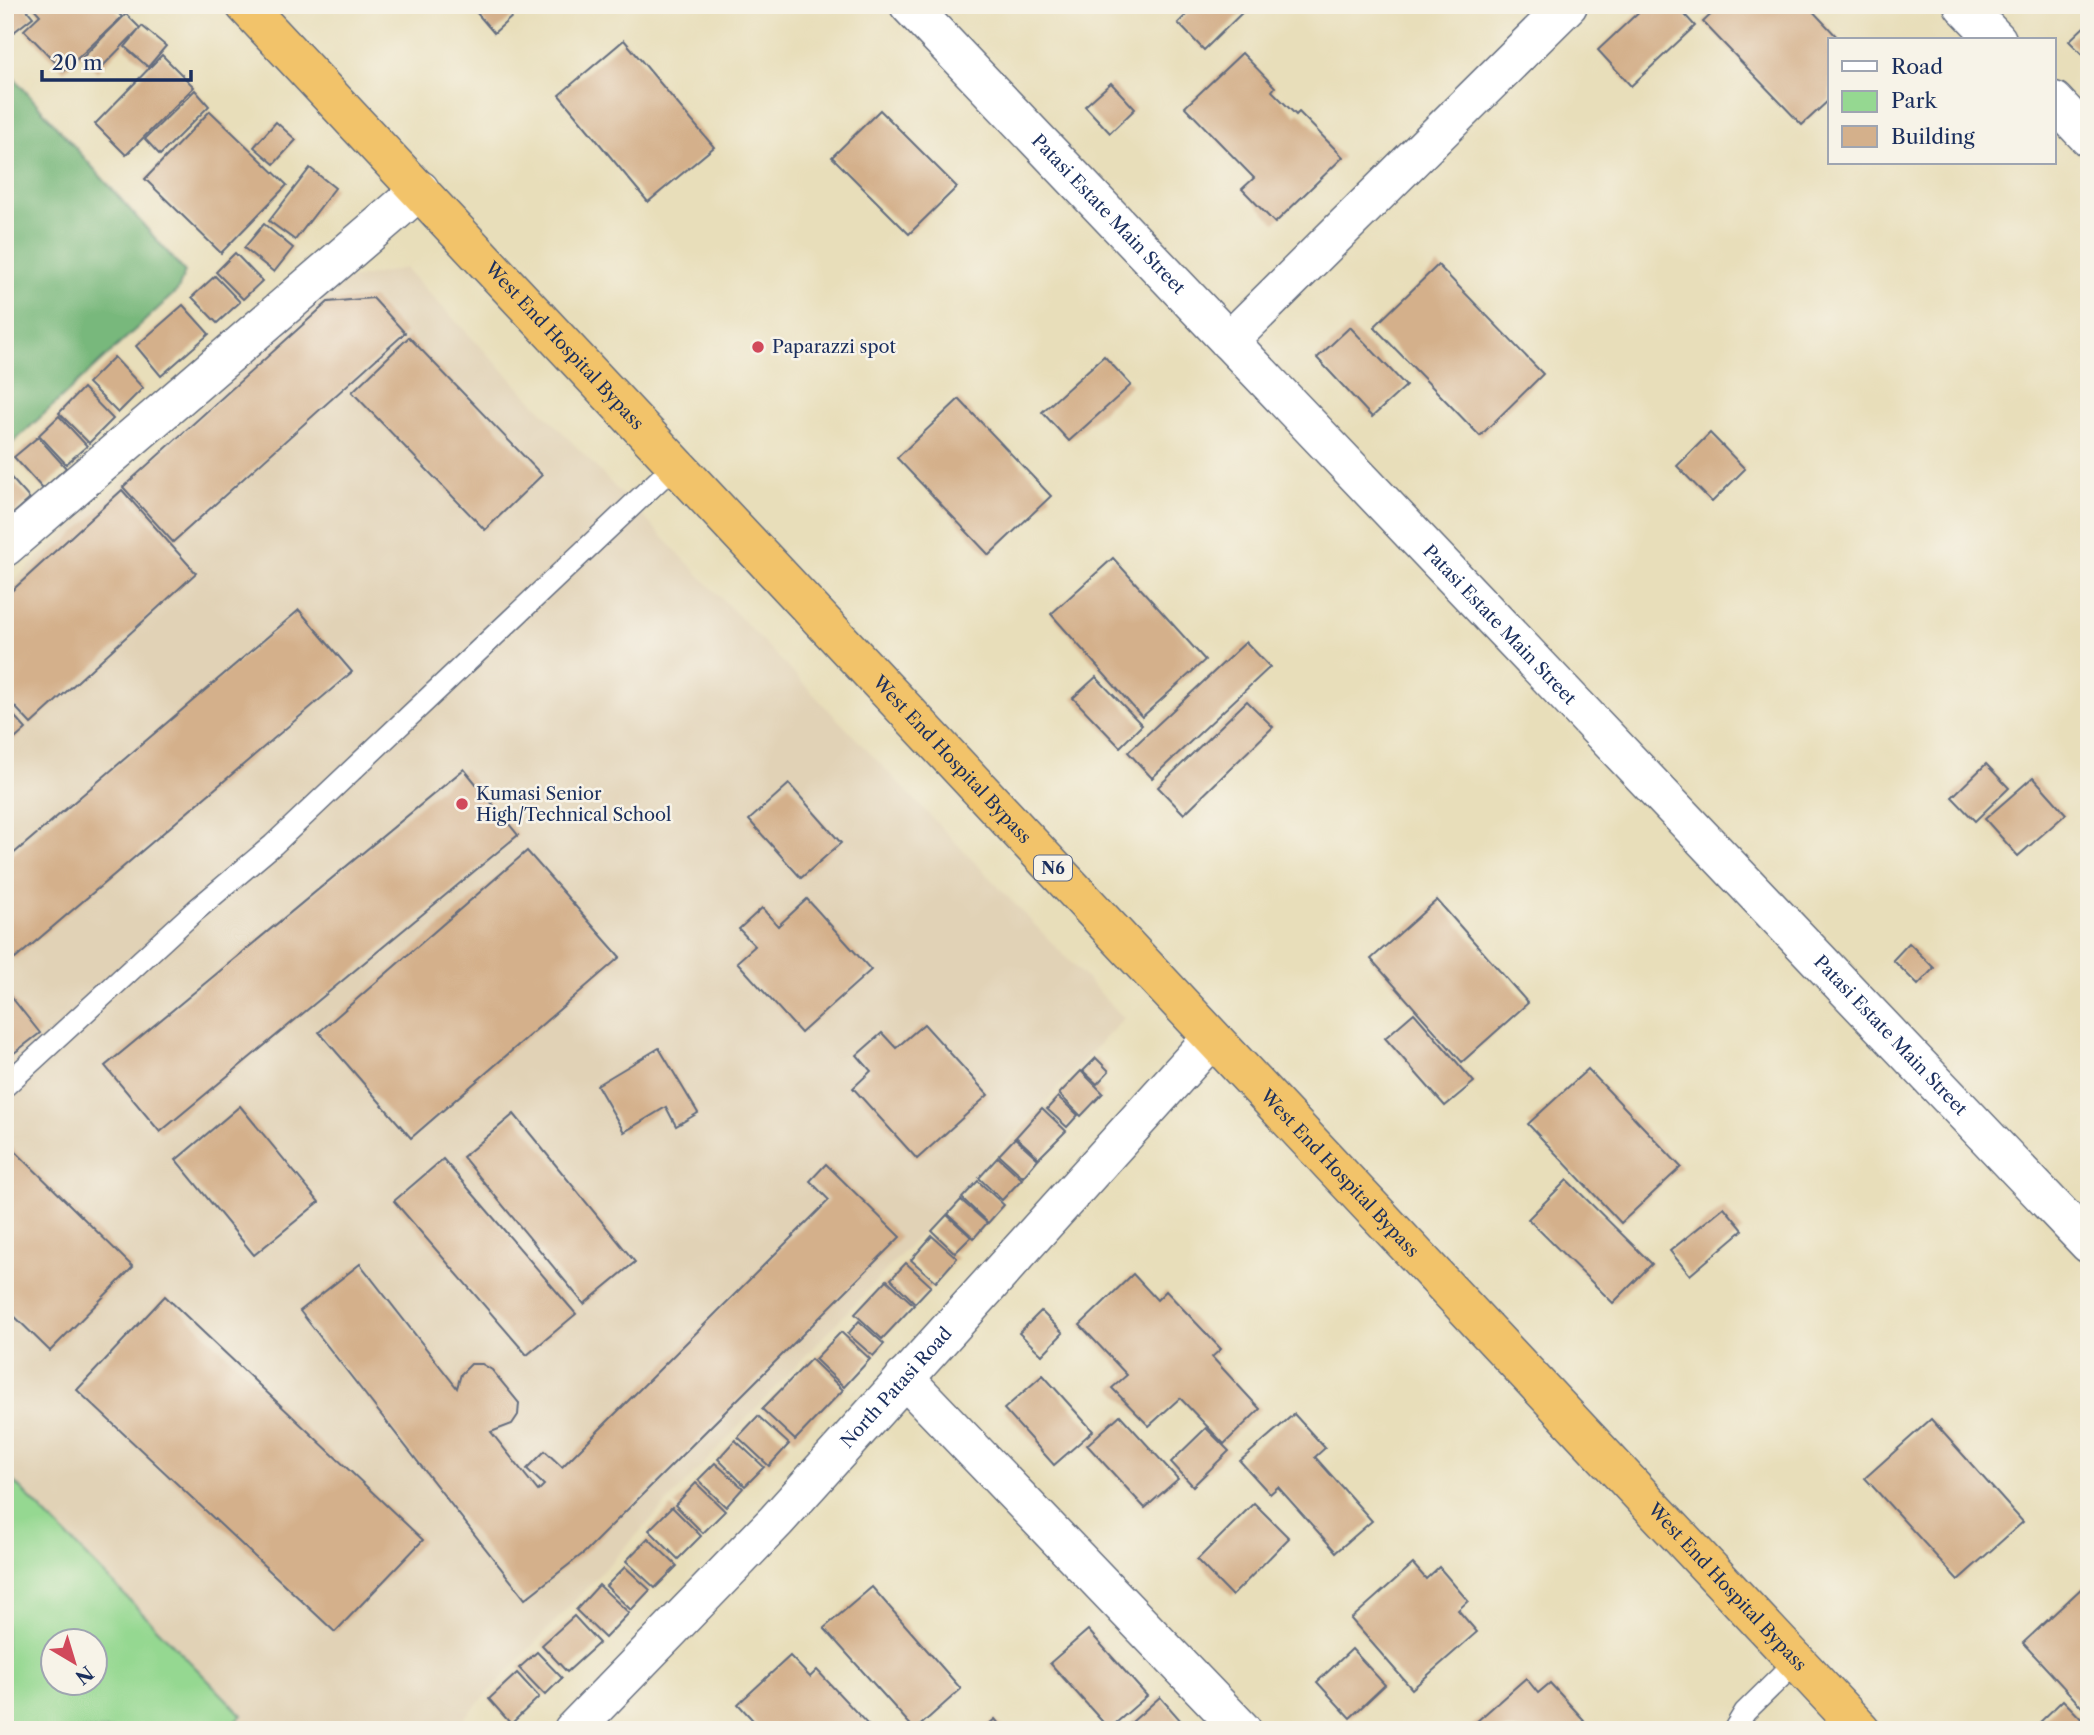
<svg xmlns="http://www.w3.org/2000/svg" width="2094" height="1735" viewBox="0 0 2094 1735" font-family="'Libre Caslon Text',serif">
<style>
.built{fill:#e1d2b6;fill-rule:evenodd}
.green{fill:#95d891;stroke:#588478;stroke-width:2;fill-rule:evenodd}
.forest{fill:#78b87b;stroke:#4a746c;stroke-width:2}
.building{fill:#d4b08b}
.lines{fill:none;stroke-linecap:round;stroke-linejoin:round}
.service-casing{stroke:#636c7e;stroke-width:24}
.minor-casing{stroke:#636c7e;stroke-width:41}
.tertiary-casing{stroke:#636c7e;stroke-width:41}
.trunk-casing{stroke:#636c7e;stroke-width:41}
.service{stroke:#fff;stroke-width:21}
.minor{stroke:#fff;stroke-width:38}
.tertiary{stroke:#fff;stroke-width:38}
.trunk{stroke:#f2c36a;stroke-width:38}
.poi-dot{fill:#d1495b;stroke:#f7f3e8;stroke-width:2.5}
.labels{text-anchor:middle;stroke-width:5;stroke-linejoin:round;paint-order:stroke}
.shield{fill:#f7f3e8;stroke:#5d6a87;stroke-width:2}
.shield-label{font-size:16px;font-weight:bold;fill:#1b2f5e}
.street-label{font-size:18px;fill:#1b2f5e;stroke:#f7f3e8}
.poi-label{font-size:18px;fill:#1b2f5e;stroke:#f7f3e8;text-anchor:start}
</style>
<rect width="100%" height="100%" fill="#f7f3e8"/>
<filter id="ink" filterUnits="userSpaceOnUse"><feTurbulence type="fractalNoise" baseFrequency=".0143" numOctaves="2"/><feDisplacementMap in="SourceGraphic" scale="14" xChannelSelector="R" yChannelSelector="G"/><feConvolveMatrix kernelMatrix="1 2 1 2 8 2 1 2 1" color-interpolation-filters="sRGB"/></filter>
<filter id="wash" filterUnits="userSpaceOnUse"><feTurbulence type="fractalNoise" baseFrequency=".00686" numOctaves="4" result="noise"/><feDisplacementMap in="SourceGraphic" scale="28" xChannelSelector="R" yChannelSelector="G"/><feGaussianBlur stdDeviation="1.57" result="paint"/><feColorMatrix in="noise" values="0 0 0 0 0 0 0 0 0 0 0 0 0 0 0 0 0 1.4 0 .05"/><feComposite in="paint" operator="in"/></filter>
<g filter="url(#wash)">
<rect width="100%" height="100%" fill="#e8deba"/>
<path class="built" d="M405 268 1124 1018 453 1730H5V589L338 282ZM52 1640H94V1682H52Z"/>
<path class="green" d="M5 1473 242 1715 227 1730H5ZM52 1640H94V1682H52Z"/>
<polygon class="forest" points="5,68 185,272 178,290 5,450"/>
<g id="blocks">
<g class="building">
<polygon points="5,5 23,5 33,17 5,39"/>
<polygon points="31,5 111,5 122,17 64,71 24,30 40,15"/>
<polygon points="470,5 525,5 494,33"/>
<polygon points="1196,5 1250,5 1204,50 1178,23"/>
<polygon points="1646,5 1676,5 1695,26 1631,86 1598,50"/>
<polygon points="1721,5 1807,5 1840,40 1830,40 1830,99 1802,125 1703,22"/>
<polygon points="126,14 140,28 97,72 83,57"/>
<polygon points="2089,22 2089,61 2069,41"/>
<polygon points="142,26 166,46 148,67 125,47"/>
<polygon points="624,40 714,147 648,202 559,95"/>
<polygon points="1242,53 1275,87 1272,91 1296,115 1299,112 1343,157 1275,223 1242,189 1254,178 1185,107"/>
<polygon points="162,55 194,87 126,155 95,124"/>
<polygon points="1111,83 1135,109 1110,133 1085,106"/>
<polygon points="195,90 209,106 160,155 145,139"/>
<polygon points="880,110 957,187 909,234 832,157"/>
<polygon points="210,111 287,185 221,253 145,179"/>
<polygon points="276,122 296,140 274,164 254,147"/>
<polygon points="310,168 335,188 295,240 269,221"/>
<polygon points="264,224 293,248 274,272 244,248"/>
<polygon points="235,253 262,281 243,299 216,272"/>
<polygon points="1438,265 1543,374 1480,436 1374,327"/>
<polygon points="215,276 240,302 217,323 192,297"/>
<polygon points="373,298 405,333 173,542 123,487 328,302"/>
<polygon points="183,305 209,334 161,376 136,346"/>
<polygon points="1350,327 1406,386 1372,417 1317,358"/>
<polygon points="409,337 542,475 485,530 352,392"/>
<polygon points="1104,356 1131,385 1069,441 1042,412"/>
<polygon points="114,357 143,388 118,413 88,383"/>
<polygon points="83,388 113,419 89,443 59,413"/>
<polygon points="959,399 1051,496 989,555 897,458"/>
<polygon points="59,416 87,446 66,464 39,435"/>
<polygon points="1710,433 1745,469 1712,502 1677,466"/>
<polygon points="38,437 66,468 43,489 14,457"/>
<polygon points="5,471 30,499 5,521"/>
<polygon points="122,490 196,573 31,724 5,696 5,597"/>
<polygon points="1113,558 1205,660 1142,717 1051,614"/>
<polygon points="299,610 352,672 15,959 5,948 5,861"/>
<polygon points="1246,642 1270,667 1152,778 1128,752"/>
<polygon points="1096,677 1142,725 1120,747 1073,698"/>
<polygon points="1247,701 1273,727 1184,814 1158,787"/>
<polygon points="5,706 26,729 5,748"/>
<polygon points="1986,764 2009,788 1975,821 1952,797"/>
<polygon points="464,769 518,835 160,1132 105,1066"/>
<polygon points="2033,777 2066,814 2018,856 1985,819"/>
<polygon points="789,784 841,843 801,878 749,820"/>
<polygon points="527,851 620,957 411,1138 319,1032"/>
<polygon points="807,899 871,970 801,1033 737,962 755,946 739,929 762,908 778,926"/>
<polygon points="1437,900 1528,1003 1462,1062 1371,959"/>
<polygon points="1909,943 1934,968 1918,985 1893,960"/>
<polygon points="5,989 40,1033 5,1060"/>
<polygon points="1414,1013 1474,1082 1445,1106 1385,1038"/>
<polygon points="924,1024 988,1095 917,1159 853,1088 871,1071 857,1055 882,1033 896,1048"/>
<polygon points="659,1048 698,1113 676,1126 666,1107 624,1132 597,1085"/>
<polygon points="1096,1058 1109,1071 1097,1084 1083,1071"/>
<polygon points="1588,1069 1681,1167 1621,1223 1528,1124"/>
<polygon points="1081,1071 1103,1093 1081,1116 1059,1094"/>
<polygon points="1058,1097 1078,1115 1067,1127 1047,1109"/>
<polygon points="240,1106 319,1202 254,1255 176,1160"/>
<polygon points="1042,1108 1066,1131 1039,1158 1016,1137"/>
<polygon points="514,1114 635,1262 584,1304 463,1157"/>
<polygon points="1015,1138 1038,1159 1023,1177 999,1155"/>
<polygon points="9,1145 133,1267 50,1351 5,1307 5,1149"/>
<polygon points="998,1157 1022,1179 1002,1200 979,1178"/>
<polygon points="443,1159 576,1314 527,1355 394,1201"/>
<polygon points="826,1164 900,1237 585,1552 525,1599 300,1311 360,1264 457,1388 461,1374 471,1364 482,1364 492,1370 519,1403 518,1415 512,1424 491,1432 538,1491 544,1485 527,1469 545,1451 562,1467 829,1200 810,1181"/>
<polygon points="1567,1180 1652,1264 1613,1303 1528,1219"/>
<polygon points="978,1181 1004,1205 988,1223 962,1198"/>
<polygon points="961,1200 987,1223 974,1238 948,1214"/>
<polygon points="1724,1207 1743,1230 1690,1275 1670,1251"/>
<polygon points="947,1215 971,1237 955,1253 932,1231"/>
<polygon points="932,1236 957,1258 936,1282 911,1260"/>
<polygon points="906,1263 931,1286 915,1303 891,1279"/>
<polygon points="1133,1274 1157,1300 1166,1291 1221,1349 1212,1357 1260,1409 1224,1444 1180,1398 1149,1426 1112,1388 1127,1375 1080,1325"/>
<polygon points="887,1280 914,1305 882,1339 855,1314"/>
<polygon points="165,1296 423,1540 335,1632 77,1390"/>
<polygon points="1041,1311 1063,1333 1042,1355 1019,1333"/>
<polygon points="859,1321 884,1344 873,1356 848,1334"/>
<polygon points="841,1332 870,1359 844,1387 815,1359"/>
<polygon points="811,1359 843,1390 795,1440 762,1409"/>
<polygon points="1043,1375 1093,1431 1054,1465 1004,1409"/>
<polygon points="1294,1414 1325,1448 1315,1457 1372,1521 1336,1552 1278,1487 1270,1494 1240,1461"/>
<polygon points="1120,1415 1178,1479 1145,1508 1087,1445"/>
<polygon points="758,1416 789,1444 769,1466 738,1437"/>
<polygon points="1931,1419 2023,1522 1958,1580 1865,1478"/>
<polygon points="1206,1428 1229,1451 1193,1486 1171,1462"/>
<polygon points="735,1440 764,1467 745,1486 718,1459"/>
<polygon points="715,1463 743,1488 726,1507 698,1480"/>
<polygon points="696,1483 725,1511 703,1533 675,1505"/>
<polygon points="1254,1503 1289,1538 1232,1596 1197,1560"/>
<polygon points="672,1507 701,1536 678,1559 649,1530"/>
<polygon points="648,1538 677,1566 655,1588 626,1561"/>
<polygon points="1413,1564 1426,1579 1439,1567 1468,1601 1458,1610 1477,1632 1412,1689 1351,1619"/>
<polygon points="625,1567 650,1590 631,1610 606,1586"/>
<polygon points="599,1585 629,1613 605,1638 576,1610"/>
<polygon points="2084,1586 2089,1591 2089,1715 2023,1643"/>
<polygon points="872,1587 961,1689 915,1730 824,1628"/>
<polygon points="574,1616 599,1643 567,1672 542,1645"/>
<polygon points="1088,1630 1147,1696 1109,1729 1050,1663"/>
<polygon points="1352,1649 1385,1685 1350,1718 1317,1682"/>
<polygon points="537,1652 562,1678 545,1695 519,1668"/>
<polygon points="790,1656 810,1677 817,1670 870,1727 866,1730 762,1730 738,1704"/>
<polygon points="517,1673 539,1697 511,1724 489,1699"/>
<polygon points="1526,1678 1538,1693 1550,1683 1584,1720 1573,1730 1467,1730"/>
<polygon points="1160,1697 1182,1722 1172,1730 1123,1730"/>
<polygon points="2063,1700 2089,1727 2089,1730 2040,1730 2036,1726"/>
<polygon points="995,1719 1004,1730 982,1730"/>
</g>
</g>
</g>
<g filter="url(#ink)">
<use href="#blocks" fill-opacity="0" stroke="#636c7e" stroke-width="2"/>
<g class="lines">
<g class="service-casing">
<g id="service">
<polyline points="5,1086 196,910 273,845 676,464"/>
<polyline points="1734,1730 1745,1712 1797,1661"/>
</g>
</g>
<g class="minor-casing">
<g id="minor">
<path id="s1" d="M909 5 2089 1244"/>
<polyline points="1963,5 1997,40"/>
<polyline points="2054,101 2089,138"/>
<polyline points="1229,341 1568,5"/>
<polyline points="5,547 420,190"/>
<polyline points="904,1378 1242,1730"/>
</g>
</g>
<g class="tertiary-casing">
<g id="tertiary">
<path id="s2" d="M573 1730 776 1521 1212 1038"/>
</g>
</g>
<g class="trunk-casing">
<g id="trunk">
<path id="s3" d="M245 5 1861 1730"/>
</g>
</g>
<use href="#service" class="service"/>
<use href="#minor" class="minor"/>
<use href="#tertiary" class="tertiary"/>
<use href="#trunk" class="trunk"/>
</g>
</g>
<g class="poi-dot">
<circle cx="758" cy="347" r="7"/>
<circle cx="462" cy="804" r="7"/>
</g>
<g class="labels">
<rect class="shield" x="1034" y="855.5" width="38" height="25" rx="5"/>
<g class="shield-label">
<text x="1053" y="874">N6</text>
</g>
<g class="street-label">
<text dy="6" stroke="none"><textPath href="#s1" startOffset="289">Patasi Estate Main Street</textPath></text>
<text dy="6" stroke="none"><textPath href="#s3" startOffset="467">West End Hospital Bypass</textPath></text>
<text dy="6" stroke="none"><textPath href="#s1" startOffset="856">Patasi Estate Main Street</textPath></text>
<text dy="6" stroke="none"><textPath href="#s3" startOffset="1034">West End Hospital Bypass</textPath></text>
<text dy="6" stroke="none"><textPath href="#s1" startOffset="1423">Patasi Estate Main Street</textPath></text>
<text dy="6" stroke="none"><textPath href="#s3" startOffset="1601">West End Hospital Bypass</textPath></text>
<text dy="6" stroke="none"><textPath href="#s2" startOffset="471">North Patasi Road</textPath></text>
<text dy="6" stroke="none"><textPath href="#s3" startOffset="2168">West End Hospital Bypass</textPath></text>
</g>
<g class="poi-label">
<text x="772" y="353">Paparazzi spot</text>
<text x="476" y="800">Kumasi Senior<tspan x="476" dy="21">High/Technical School</tspan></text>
</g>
</g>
<rect width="2094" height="1735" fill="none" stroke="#f7f3e8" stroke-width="28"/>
<rect x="1828" y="38" width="228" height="126" fill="#f7f3e8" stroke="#9fa5b1" stroke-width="2"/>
<rect x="1842" y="61" width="35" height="10" fill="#ffffff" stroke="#9fa5b1" stroke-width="2"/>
<text x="1891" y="74" font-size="21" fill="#1b2f5e">Road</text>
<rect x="1842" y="91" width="35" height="21" fill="#95d891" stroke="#9fa5b1" stroke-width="2"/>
<text x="1891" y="108" font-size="21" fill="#1b2f5e">Park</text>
<rect x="1842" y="126" width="35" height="21" fill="#d4b08b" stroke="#9fa5b1" stroke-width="2"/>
<text x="1891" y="144" font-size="21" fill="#1b2f5e">Building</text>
<g transform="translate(74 1662) rotate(142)"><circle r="33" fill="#f7f3e8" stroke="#9fa5b1" stroke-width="2"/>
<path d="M0-5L12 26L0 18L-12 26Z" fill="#d1495b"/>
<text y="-10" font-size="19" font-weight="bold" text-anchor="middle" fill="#1b2f5e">N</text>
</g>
<path d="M42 70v10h149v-10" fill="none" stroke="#1b2f5e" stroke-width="3.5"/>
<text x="52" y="70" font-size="21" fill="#1b2f5e" stroke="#f7f3e8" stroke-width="5" paint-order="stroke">20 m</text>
</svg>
